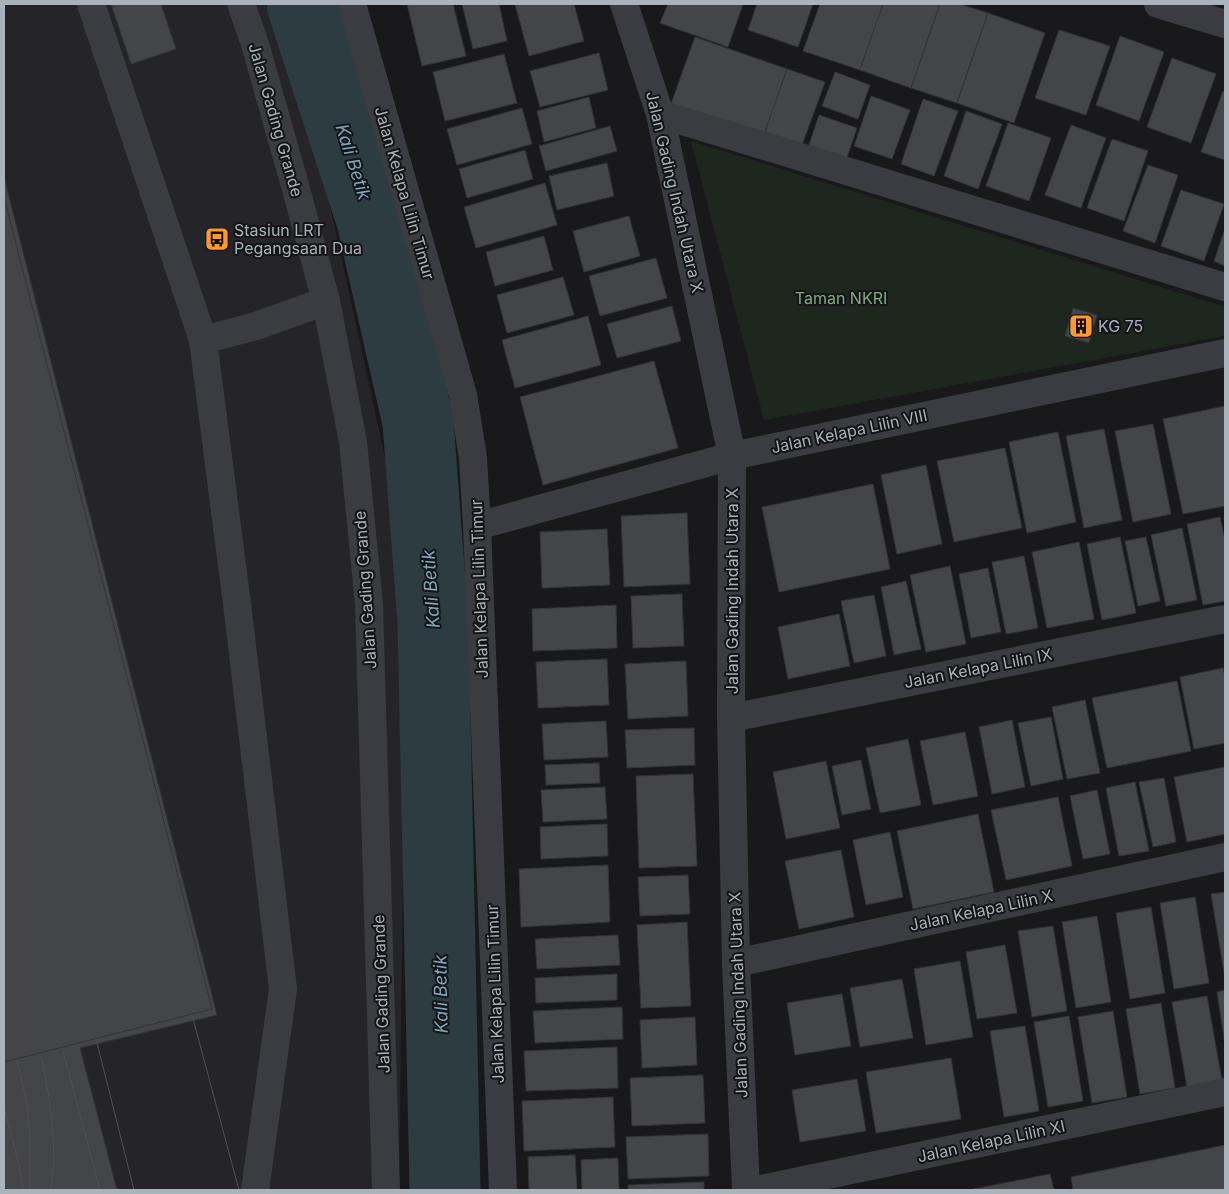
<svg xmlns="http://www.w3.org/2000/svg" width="1229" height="1194" viewBox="0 0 1229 1194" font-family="Inter,sans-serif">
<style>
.built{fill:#252529}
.green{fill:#1e271e}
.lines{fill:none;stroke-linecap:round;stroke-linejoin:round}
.river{stroke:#2d3c41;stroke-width:71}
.building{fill:#434549;stroke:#333438}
.minor{stroke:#3a3c41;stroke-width:28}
.tram{stroke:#4d5056;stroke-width:1}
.labels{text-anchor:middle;stroke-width:4;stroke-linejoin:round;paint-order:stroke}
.street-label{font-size:16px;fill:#aab3bc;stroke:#141417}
.poi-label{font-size:16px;fill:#aab3bc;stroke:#141417;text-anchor:start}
.park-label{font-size:16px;fill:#84a980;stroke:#141417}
.water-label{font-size:18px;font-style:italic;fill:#7fa7ba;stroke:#141417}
</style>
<rect width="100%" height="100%" fill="#19191c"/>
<polygon class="built" points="4,4 265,4 320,160 392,490 405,707 399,1190 4,1190"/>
<polygon class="green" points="691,141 1225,307 1225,336 764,420"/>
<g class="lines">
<polyline class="river" points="302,4 372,220 418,422 433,622 445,1190"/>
</g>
<g class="building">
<polygon points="111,4 161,4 176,49 131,64"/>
<polygon points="407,4 453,4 466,56 422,66"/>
<polygon points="462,4 499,4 507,41 473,49"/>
<polygon points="515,4 574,4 584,41 529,56"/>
<polygon points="668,4 743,4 728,47 660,23"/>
<polygon points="757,4 813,4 798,47 748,30"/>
<polygon points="820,4 883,4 860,70 803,51"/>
<polygon points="883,4 940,4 911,88 860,70"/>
<polygon points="940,4 959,4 988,13 957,103 911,88"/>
<polygon points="988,13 1045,33 1014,123 957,103"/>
<polygon points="1059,30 1110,46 1086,115 1035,98"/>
<polygon points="1120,36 1164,52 1139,121 1096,105"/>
<polygon points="695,37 787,69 764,135 671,104"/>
<polygon points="599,53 608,90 540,107 530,71"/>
<polygon points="504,54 517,103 445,121 433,72"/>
<polygon points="1172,58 1216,74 1191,143 1147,127"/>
<polygon points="787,69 825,82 801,148 764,135"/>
<polygon points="835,72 870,85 858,119 822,106"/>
<polygon points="1223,91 1225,92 1225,160 1201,152"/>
<polygon points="871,96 910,110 892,159 854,146"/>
<polygon points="589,97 596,128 544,142 537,111"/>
<polygon points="923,99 958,111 934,176 901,164"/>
<polygon points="522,108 532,144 457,165 447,129"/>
<polygon points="966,111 1002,124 978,189 944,176"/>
<polygon points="819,115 857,128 846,160 808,148"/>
<polygon points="1008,123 1051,138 1029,201 986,186"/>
<polygon points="1071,125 1106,138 1081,208 1045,195"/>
<polygon points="610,126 617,151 546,171 539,146"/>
<polygon points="1112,139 1148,151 1124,221 1087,208"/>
<polygon points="525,150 533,179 467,198 459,169"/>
<polygon points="607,163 614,196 557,210 549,176"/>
<polygon points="1148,165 1178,175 1155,243 1123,231"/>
<polygon points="4,177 217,1015 80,1048 117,1190 4,1190"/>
<polygon points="545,183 557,225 476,248 464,207"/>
<polygon points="1181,190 1224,204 1204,261 1161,246"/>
<polygon points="4,197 212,1009 4,1062"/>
<polygon points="629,216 640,256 584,272 573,231"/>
<polygon points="1225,229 1225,266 1214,261"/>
<polygon points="544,236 553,270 495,286 486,252"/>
<polygon points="656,258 667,298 600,316 589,276"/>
<polygon points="563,277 574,315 507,333 497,295"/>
<polygon points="672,306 681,341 617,358 607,324"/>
<polygon points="1073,308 1097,315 1089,343 1065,336"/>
<polygon points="588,316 601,365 515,388 502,340"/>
<polygon points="654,361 678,448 543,485 520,397"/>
<polygon points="1225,406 1225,506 1183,514 1163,419"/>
<polygon points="1153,424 1171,514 1133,522 1115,431"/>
<polygon points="1104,429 1122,520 1084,528 1066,436"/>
<polygon points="1058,432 1076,522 1027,533 1009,442"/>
<polygon points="1005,448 1022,528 954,542 937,461"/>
<polygon points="926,465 942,544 897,554 881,475"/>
<polygon points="873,484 890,569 779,592 762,507"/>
<polygon points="687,513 690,584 624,587 621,516"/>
<polygon points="1220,517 1225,541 1225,601 1203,605 1187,524"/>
<polygon points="1182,528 1197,600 1166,606 1151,535"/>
<polygon points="607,529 610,585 542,588 540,532"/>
<polygon points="1120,537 1136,613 1102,620 1087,544"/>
<polygon points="1146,537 1160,601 1138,606 1125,541"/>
<polygon points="1079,542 1094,619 1047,628 1032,552"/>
<polygon points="1024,556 1038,628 1006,634 992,562"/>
<polygon points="950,566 966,644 926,652 910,575"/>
<polygon points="988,568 1001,632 971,638 959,574"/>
<polygon points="906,581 921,649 894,655 881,587"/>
<polygon points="682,594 684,646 633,648 631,596"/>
<polygon points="874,595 886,656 854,663 841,601"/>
<polygon points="616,605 617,648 533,651 532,609"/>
<polygon points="839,614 850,666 788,679 778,627"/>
<polygon points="607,659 609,705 538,708 536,662"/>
<polygon points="686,661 688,716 628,719 625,664"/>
<polygon points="1223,668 1225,677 1225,743 1194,749 1180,677"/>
<polygon points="1177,681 1191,751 1107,768 1092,698"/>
<polygon points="1085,700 1100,773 1067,779 1052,707"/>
<polygon points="1051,717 1063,779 1031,786 1018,723"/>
<polygon points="1012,720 1025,787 992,794 979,727"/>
<polygon points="606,721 608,757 544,760 542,724"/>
<polygon points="694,728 695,765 627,768 625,730"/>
<polygon points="965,732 978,796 933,805 920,741"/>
<polygon points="908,739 921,805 880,813 866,748"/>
<polygon points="861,760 871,809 842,815 832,766"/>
<polygon points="826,761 840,828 786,839 773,772"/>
<polygon points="599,763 600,783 546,785 545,765"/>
<polygon points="1225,767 1225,834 1187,842 1174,777"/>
<polygon points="693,774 697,866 639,868 636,776"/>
<polygon points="1164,778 1176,842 1153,847 1139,782"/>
<polygon points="1135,782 1149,851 1119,856 1106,788"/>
<polygon points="605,787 607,819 543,822 541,790"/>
<polygon points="1097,790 1110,854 1083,859 1070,796"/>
<polygon points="1058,797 1072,866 1006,880 991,810"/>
<polygon points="978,814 994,892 913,909 897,831"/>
<polygon points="607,824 608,856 541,859 540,827"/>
<polygon points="890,832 903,897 866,905 853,840"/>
<polygon points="841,850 854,917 799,929 785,861"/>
<polygon points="608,865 610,922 521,927 519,869"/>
<polygon points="688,875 690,914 640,916 638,877"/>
<polygon points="1225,892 1225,978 1211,894"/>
<polygon points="1195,897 1209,983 1174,989 1160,903"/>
<polygon points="1151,907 1165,993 1130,999 1116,913"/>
<polygon points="1097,916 1111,1002 1076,1008 1062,922"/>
<polygon points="687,922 691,1006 641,1008 637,925"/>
<polygon points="1053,926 1067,1011 1032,1017 1018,931"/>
<polygon points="618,935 620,965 537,969 535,939"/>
<polygon points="1005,945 1017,1013 977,1019 966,952"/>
<polygon points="960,961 973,1037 926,1045 914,969"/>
<polygon points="617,974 617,1000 536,1003 535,978"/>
<polygon points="902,979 913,1038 860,1047 850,988"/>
<polygon points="1225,990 1225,1044 1217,992"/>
<polygon points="842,994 851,1046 795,1055 787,1003"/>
<polygon points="1207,996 1222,1081 1187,1087 1172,1002"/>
<polygon points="1161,1003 1175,1088 1140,1094 1126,1009"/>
<polygon points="622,1007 623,1039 535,1043 533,1011"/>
<polygon points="1113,1011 1127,1097 1092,1103 1078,1017"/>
<polygon points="1069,1016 1083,1101 1048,1107 1034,1022"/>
<polygon points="695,1017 697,1065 642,1068 640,1020"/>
<polygon points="1025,1026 1039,1111 1004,1117 990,1031"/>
<polygon points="617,1047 618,1088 526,1091 524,1051"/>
<polygon points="951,1058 961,1119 876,1133 866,1072"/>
<polygon points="703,1075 705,1123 632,1126 630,1078"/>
<polygon points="857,1079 866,1131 800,1142 792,1090"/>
<polygon points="613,1097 615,1147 524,1151 522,1101"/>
<polygon points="708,1134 709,1176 628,1179 626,1137"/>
<polygon points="1225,1145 1225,1190 1073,1190 1071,1177"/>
<polygon points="575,1155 577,1190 529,1190 528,1157"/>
<polygon points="618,1158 619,1190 582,1190 581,1160"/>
<polygon points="1050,1174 1054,1190 969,1190"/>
<polygon points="704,1182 704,1190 628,1190 628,1185"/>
</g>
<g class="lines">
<g class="minor">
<polyline points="91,4 203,340 238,612 283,989 255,1190"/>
<polyline points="241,4 255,44 296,189 326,301 353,442 369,604 386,1190"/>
<polyline points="352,4 463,395 473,458 477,526 503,1190"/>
<polyline points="624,4 660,114 732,456 731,718 736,963 746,1190"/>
<polyline points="1158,4 1225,24"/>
<polyline points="660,114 1225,287"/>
<polyline points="203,340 256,326 326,301"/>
<polyline points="477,526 732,456 1225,353"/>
<polyline points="731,718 1225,619"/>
<polyline points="736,963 1225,857"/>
<polyline points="756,1190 1225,1092"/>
</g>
<g class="tram">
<polyline points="192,1015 239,1190"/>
<polyline points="96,1039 134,1190"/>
<polyline points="63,1051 100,1190"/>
<path d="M41 1056C50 1100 58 1145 51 1190"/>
<polyline points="17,1061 26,1099 30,1135 30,1190"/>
<polyline points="4,1107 19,1165 23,1190"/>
</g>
</g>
<defs>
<g id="bus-square" transform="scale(1.25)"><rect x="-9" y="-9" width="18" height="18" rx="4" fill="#ff992e" stroke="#141417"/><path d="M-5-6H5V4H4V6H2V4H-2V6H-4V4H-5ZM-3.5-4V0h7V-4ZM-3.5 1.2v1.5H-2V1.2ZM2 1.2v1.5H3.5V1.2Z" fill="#111"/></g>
<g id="building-square" transform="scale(1.25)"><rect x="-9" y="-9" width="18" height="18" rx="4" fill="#ff992e" stroke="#141417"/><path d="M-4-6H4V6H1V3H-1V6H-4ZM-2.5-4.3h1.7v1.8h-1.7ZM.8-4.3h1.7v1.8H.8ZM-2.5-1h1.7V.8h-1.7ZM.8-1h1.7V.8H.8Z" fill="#111"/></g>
</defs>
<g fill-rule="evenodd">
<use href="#bus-square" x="217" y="239"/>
<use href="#building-square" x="1081" y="326"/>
</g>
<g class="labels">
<g class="street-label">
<text transform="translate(276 120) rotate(74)" y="6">Jalan Gading Grande</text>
<text transform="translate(675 192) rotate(77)" y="6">Jalan Gading Indah Utara X</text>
<text transform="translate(405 193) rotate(74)" y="6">Jalan Kelapa Lilin Timur</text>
<text transform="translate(849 431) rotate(-12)" y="6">Jalan Kelapa Lilin VIII</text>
<text transform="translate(479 589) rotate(-92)" y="6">Jalan Kelapa Lilin Timur</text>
<text transform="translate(365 590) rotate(-94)" y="6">Jalan Gading Grande</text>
<text transform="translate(732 591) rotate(-90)" y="6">Jalan Gading Indah Utara X</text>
<text transform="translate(978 668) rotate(-11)" y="6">Jalan Kelapa Lilin IX</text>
<text transform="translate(981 910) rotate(-12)" y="6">Jalan Kelapa Lilin X</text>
<text transform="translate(381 994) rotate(-92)" y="6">Jalan Gading Grande</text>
<text transform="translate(495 994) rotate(-92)" y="6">Jalan Kelapa Lilin Timur</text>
<text transform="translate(738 995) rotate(-92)" y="6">Jalan Gading Indah Utara X</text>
<text transform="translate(991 1141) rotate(-12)" y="6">Jalan Kelapa Lilin XI</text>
</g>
<g class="poi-label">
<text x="234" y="236">Stasiun LRT<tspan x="234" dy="18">Pegangsaan Dua</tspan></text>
<text x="1098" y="332">KG 75</text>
</g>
<g class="park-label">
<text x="841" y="304">Taman NKRI</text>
</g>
<g class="water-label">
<text transform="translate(353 162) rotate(72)" y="6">Kali Betik</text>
<text transform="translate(431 589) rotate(-94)" y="6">Kali Betik</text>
<text transform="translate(441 994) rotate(-91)" y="6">Kali Betik</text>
</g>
</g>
<rect width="1229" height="1194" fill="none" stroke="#aab3bc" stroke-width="10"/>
</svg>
